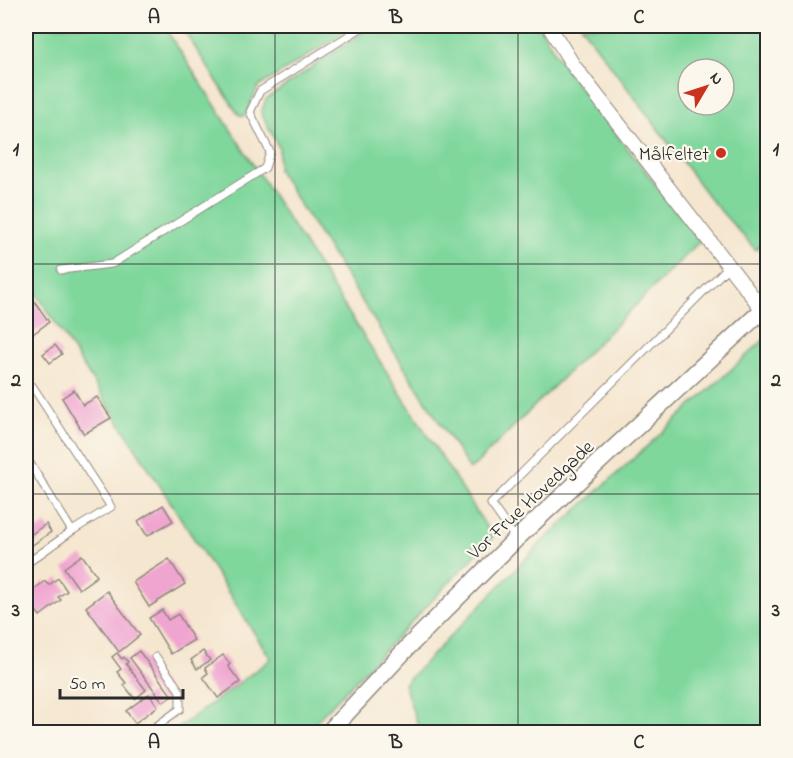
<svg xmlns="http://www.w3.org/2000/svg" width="793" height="758" viewBox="0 0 793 758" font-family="'Indie Flower',sans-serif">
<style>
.green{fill:#7fd79c;stroke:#558164;stroke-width:1.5;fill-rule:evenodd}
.building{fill:#f0a4d0}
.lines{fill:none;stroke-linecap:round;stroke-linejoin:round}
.service-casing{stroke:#90887d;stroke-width:9}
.minor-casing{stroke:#90887d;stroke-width:16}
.tertiary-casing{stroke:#90887d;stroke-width:19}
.service{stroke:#fff;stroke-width:7}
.minor{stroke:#fff;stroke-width:14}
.tertiary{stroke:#fff;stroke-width:16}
.grid{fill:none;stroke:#2b2b2b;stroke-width:1.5;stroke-opacity:0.55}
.poi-dot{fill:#c8321e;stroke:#fbf7ec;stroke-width:2}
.labels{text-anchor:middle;stroke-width:4.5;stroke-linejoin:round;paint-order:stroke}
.poi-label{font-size:20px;fill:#2b2b2b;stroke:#fbf7ec;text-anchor:end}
.street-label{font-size:20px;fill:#2b2b2b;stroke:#fbf7ec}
.neatline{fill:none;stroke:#2b2b2b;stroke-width:2}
.grid-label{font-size:20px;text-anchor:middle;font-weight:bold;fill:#2b2b2b}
</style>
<rect width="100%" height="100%" fill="#fbf7ec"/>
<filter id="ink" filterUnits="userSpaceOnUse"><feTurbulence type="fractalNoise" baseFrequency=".0167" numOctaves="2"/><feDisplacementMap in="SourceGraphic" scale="12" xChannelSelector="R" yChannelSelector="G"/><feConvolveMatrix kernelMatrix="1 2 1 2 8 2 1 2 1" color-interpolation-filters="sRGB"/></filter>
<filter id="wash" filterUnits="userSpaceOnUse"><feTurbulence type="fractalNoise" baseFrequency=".008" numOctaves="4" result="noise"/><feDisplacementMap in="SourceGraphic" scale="24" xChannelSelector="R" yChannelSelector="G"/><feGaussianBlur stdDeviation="1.35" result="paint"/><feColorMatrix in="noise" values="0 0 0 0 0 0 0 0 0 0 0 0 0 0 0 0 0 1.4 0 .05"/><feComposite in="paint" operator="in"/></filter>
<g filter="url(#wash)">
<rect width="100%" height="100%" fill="#f5e6cf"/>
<g class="green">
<polygon points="26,26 164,26 493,537 306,732 173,732 271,659 26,277"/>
<polygon points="181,26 355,26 258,87 246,114 244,116 239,115"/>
<polygon points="372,26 539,26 566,70 700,241 470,470 278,170 279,148 261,113 266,99"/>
<path d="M581 26H767V235L756 250 711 200ZM688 69H724V105H688Z"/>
<polygon points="767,337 767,732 420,732 404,684 544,540"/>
</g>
<g id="blocks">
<g class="building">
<polygon points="26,289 49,322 26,339"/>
<polygon points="55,345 62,354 50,363 43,354"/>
<polygon points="74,390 83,405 97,397 111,418 84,434 62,398"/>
<polygon points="163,505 173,521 147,536 138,521"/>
<polygon points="46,524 51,532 31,546 26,538"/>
<polygon points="82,555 97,576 79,589 64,568"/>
<polygon points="169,559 185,584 149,607 133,582"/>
<polygon points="58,578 67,591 58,597 61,600 40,616 27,599 31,596 29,593 45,581 47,584 48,583 49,585"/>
<polygon points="107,591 140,635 119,652 86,607"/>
<polygon points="162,610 168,620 178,614 194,640 171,654 149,618"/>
<polygon points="139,651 172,696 163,702 130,658"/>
<polygon points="203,651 210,660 197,669 191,660"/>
<polygon points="117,653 122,659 124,657 128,662 126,664 146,690 135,699 124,685 126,683 117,672 121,669 112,657"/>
<polygon points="223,655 230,664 228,666 240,682 218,698 203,677 208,673 205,668"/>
<polygon points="149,694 158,706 135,723 126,711"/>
</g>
</g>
</g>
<g filter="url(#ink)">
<use href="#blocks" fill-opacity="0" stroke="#90887d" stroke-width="1.5"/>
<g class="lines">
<g class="service-casing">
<g id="service">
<polyline points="61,270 112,264 265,168 270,152 250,112 260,91 364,26"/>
<polyline points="26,384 33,387 111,507 72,531 26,564"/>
<polyline points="26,457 72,531"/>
<polyline points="516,539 491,504 729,266"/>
<polyline points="26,551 31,560"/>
<polyline points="148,732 180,709 180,691 156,657"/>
</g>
</g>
<g class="minor-casing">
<polyline id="minor" points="549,26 573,65 763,310"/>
</g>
<g class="tertiary-casing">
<polyline id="tertiary" points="329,732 408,647 516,539 768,305"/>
</g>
<use href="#service" class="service"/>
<use href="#minor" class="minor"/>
<use href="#tertiary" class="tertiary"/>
</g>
</g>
<path class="grid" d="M275 26V732M518 26V732M26 264H768M26 494H768"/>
<circle class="poi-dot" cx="721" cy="153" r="6"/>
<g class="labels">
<g class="poi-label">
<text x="709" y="160">Målfeltet</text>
</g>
<g class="street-label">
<text transform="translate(530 499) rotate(-43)" y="7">Vor Frue Hovedgade</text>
</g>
</g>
<rect width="793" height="758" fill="none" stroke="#fbf7ec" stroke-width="66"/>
<g transform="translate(706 87) rotate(51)"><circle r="28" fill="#fbf7ec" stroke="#a8a59f" stroke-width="1.5"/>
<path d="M0-4.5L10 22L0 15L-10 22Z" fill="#c8321e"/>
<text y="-9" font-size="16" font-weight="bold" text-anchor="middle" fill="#2b2b2b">N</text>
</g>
<path d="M60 689v9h123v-9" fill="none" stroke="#2b2b2b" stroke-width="3"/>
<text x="69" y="689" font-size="18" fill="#2b2b2b" stroke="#fbf7ec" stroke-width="4.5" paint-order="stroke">50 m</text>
<rect x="33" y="33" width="727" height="692" class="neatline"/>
<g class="grid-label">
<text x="154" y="23">A</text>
<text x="396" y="23">B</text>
<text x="639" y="23">C</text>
<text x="16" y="155">1</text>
<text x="776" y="155">1</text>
<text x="16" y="386">2</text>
<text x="776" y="386">2</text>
<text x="16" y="616">3</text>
<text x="776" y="616">3</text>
<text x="154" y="748">A</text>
<text x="396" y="748">B</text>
<text x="639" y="748">C</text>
</g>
</svg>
